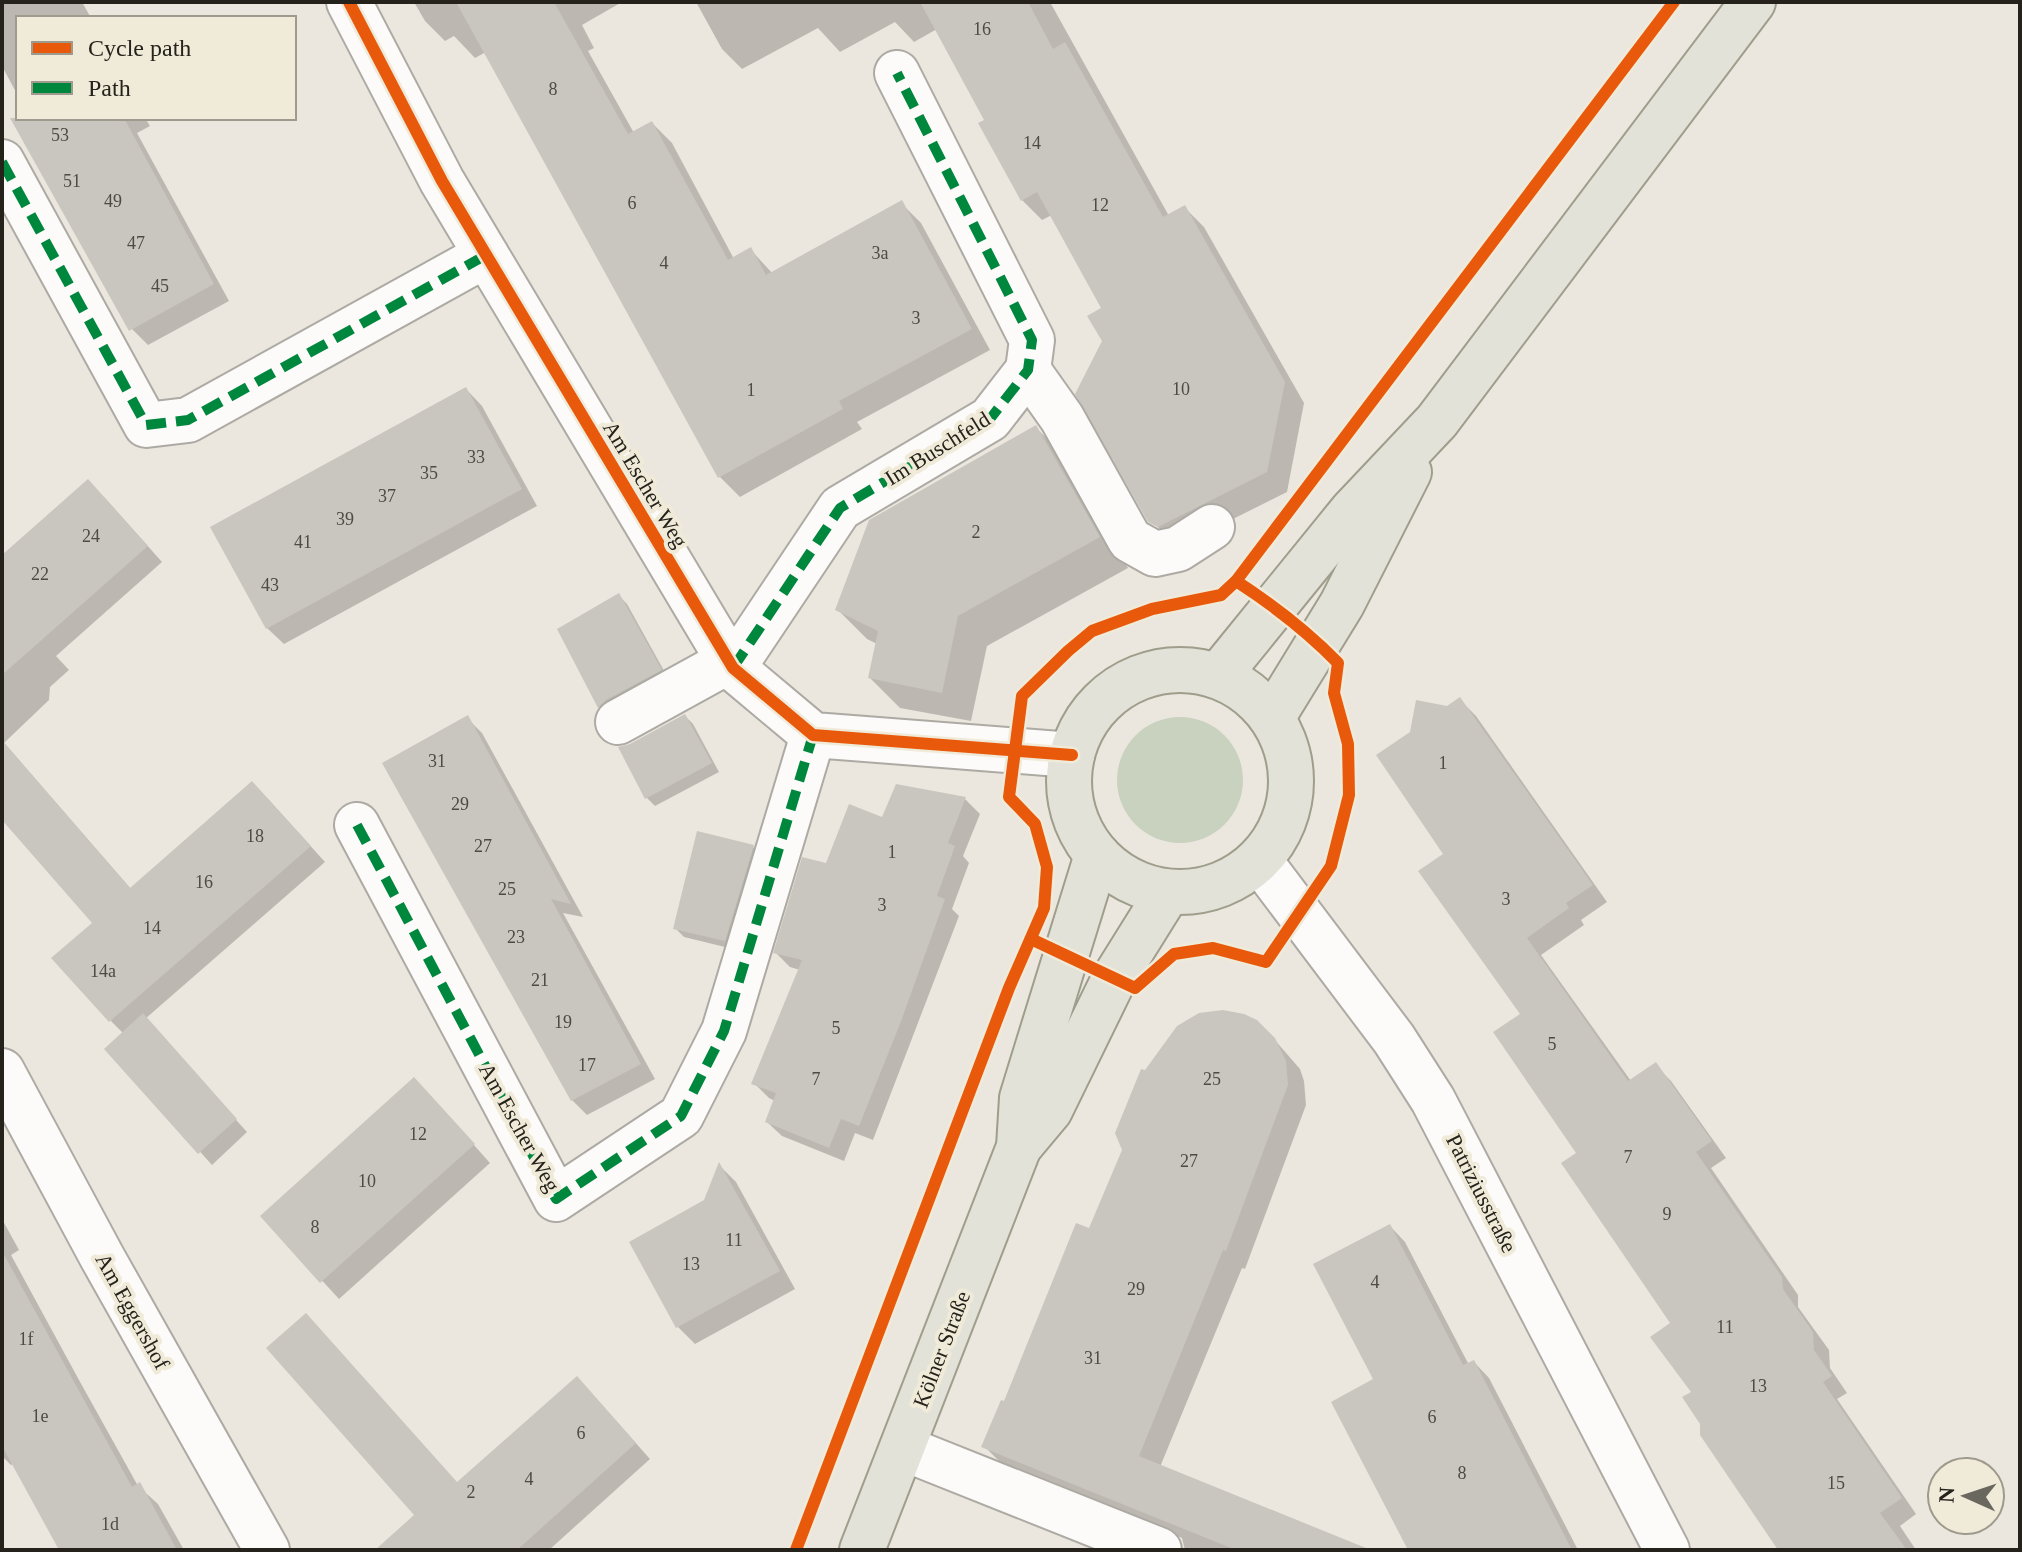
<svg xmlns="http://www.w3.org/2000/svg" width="2022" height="1552" viewBox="0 0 2022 1552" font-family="'Times New Roman',serif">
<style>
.green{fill:#c8d2bf}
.shadow{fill:#0003}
.building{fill:#c9c6bf}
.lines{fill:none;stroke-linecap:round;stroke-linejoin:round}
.minor-casing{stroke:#adaaa4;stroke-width:48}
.major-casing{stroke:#9f9d8b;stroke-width:48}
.minor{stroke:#fcfbfa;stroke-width:44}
.major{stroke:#e2e2d9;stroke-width:44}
.quiet{stroke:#00873e;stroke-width:10;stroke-dasharray:20 10;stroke-linecap:butt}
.cycleway-casing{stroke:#f0ead9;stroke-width:17}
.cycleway{stroke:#e8590c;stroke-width:12}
.labels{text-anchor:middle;stroke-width:8;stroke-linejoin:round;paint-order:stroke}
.number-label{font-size:18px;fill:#4d4b44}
.street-label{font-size:22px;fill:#24221b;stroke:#f0ead9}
</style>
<rect width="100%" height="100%" fill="#ebe7de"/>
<circle class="green" cx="1180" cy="780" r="63"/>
<g class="shadow">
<polygon points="2,2 82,2 91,18 18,18 18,96 2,66"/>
<polygon points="414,2 622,2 582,25 594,48 588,51 634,133 652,123 672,143 734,259 751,250 773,274 901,203 921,223 990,350 857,422 862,429 740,497 720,477 486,52 475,58 454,36 445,41 425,21"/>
<polygon points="696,2 1050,2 1169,216 1184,207 1204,227 1304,403 1287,492 1179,546 1150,520 1104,341 1104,309 1052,215 1042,220 1022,200 986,121 937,29 914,42 895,22 840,52 818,28 742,69 722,49"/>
<polygon points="30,118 145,118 150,126 137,133 229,301 148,345 132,329"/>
<polygon points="466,389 482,406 537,506 284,644 267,628"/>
<polygon points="1036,428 1066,457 1128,568 987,646 971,721 900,708 870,678 877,644 867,639 837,609"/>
<polygon points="104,497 162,562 56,656 69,670 50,687 49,700 4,743 131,889 268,799 325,862 145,1019 247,1132 212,1165 107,1049 124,1034 110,1020 95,923 2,818 2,558"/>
<polygon points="619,596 627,604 668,678 607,715 599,707"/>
<polygon points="1460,700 1476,716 1607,902 1581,920 1584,925 1541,955 1631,1081 1655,1065 1671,1081 1726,1158 1711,1168 1798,1295 1798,1307 1829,1350 1830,1368 1847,1393 1837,1399 1916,1514 1900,1526 1916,1550 1781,1550 1694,1393 1673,1324 1578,1153 1523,1014 1446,854 1448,708"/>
<polygon points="685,716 693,724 719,772 655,806 647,798 631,746"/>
<polygon points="467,718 482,733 583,917 563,913 655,1079 587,1115 572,1100"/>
<polygon points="965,799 980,814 963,856 969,863 952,909 959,916 873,1140 855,1133 844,1161 782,1136 767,1122 775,1101 769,1098 754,1083 800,970 790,967 776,953 827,865 883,820"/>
<polygon points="753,847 761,855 733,949 684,937 675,928"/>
<polygon points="1266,1030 1300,1069 1304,1081 1306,1105 1245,1269 1242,1268 1160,1467 1360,1550 1185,1550 1182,1538 1003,1465 984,1446 1090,1231"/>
<polygon points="431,1097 490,1163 339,1299 263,1216"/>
<polygon points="720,1166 736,1182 795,1289 695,1344 678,1327 705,1202"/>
<polygon points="2,1219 19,1250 11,1255 79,1380 138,1486 158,1504 184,1550 61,1550 15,1463 11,1465 2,1456"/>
<polygon points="1390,1226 1405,1242 1469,1365 1474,1362 1489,1378 1578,1550 1411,1550 1376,1380"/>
<polygon points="592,1394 650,1459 549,1550 384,1550 459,1485"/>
</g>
<g class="building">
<polygon points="456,2 554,2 628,134 652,121 728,260 751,247 766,275 902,200 972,329 839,401 843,409 718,478"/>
<polygon points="920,2 1028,2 1053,49 1065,42 1163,217 1185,205 1285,382 1267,472 1158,527 1148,522 1075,394 1102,341 1087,316 1101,308 1037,192 1021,201 978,123 984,120"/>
<polygon points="10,118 124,118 214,284 129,331"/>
<polygon points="466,387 522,489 266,629 210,527"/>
<polygon points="1036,425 1100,537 958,616 942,693 868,678 878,631 835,610 869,520"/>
<polygon points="88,479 148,546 2,675 2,555"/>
<polygon points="619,593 662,670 606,700 598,708 557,629"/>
<polygon points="1460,697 1593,885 1566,903 1569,908 1527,938 1628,1081 1656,1062 1712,1141 1696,1152 1782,1277 1783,1289 1813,1332 1814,1350 1832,1376 1823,1382 1902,1498 1880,1513 1907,1550 1778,1550 1700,1435 1700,1424 1682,1397 1691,1392 1650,1337 1670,1323 1561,1163 1576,1153 1493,1032 1520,1014 1418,871 1443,854 1376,755 1410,732 1416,700 1447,706"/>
<polygon points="685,714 712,763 645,799 618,747 630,744"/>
<polygon points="468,715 571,904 551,899 641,1064 571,1101 382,763"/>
<polygon points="2,740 130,888 252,781 311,846 109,1022 51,958 92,923 2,820"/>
<polygon points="896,784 966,797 948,843 955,846 937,896 945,899 900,1024 859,1126 841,1119 829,1148 765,1122 776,1093 751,1084 802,960 773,953 802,857 826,863 849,804 882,817"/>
<polygon points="697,831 754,845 725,941 673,929"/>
<polygon points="1223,1010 1244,1014 1257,1020 1275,1038 1286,1061 1288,1085 1226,1251 1223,1250 1139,1456 1366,1548 1365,1550 1236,1550 981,1447 1001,1400 1004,1401 1076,1223 1089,1228 1122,1150 1115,1133 1141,1069 1145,1070 1177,1026 1199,1013"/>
<polygon points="143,1013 237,1119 198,1154 104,1049"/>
<polygon points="414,1077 475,1144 320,1283 260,1216"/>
<polygon points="719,1162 780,1271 676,1328 629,1242 704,1200"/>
<polygon points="1390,1224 1463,1365 1474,1360 1572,1550 1408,1550 1331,1402 1373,1379 1313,1264"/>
<polygon points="2,1251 132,1487 140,1482 177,1550 59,1550 2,1446"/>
<polygon points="306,1313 457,1482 577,1376 636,1443 517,1550 375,1550 414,1515 266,1348"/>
</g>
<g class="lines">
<g class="minor-casing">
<g id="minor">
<polyline points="349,2 442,181 733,668 813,735 1072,755"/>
<polyline points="2,162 146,425 188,420 486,255"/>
<polyline points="1028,370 1062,418 1130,540 1155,554 1178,549 1212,527"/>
<polyline points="733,668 840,508 990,419 1028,370 1032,340 897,73"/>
<polyline points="618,722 729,661"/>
<polyline points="357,825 556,1199 681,1116 724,1031 813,735"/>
<polyline points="1259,860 1394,1039 1433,1100 1667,1550"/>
<polyline points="2,1071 102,1257 267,1550"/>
<polyline points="903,1448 1159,1550"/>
</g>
</g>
<g class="major-casing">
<g id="major">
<circle cx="1180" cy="781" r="111"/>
<polyline points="1218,676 1352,511 1437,421 1753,2"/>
<polyline points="1272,718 1342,604 1409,472"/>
<polyline points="1019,1147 1050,1110 1115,977 1168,892"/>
<polyline points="862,1550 1019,1147 1022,1098 1097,855"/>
</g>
</g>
<use href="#minor" class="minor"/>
<use href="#major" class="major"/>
<g class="quiet">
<polyline points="2,162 146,425 188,420 486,255"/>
<polyline points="733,668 840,508 990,419 1028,370 1032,340 897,73"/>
<polyline points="357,825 556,1199 681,1116 724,1031 813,735"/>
</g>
<g class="cycleway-casing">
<g id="cycleway">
<polyline points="349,2 442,181 733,668 813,735 1072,755"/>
<path d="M1031 939 1135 988 1174 954 1213 948 1266 962 1331 866 1349 795 1348 744 1334 693 1338 663C1307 631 1273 605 1236 581"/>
<polyline points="796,1550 1009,988 1044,908 1047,867 1035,824 1009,797 1022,696 1068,651 1092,631 1152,609 1221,595 1236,581 1674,2"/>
</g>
</g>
<use href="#cycleway" class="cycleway"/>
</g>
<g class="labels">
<g class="number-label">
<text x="982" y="35">16</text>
<text x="553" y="95">8</text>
<text x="60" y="141">53</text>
<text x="1032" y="149">14</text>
<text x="72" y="187">51</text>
<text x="113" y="207">49</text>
<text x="632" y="209">6</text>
<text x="1100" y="211">12</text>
<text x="136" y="249">47</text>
<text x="880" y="259">3a</text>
<text x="664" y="269">4</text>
<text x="160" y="292">45</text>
<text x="916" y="324">3</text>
<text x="1181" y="395">10</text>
<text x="751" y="396">1</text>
<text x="476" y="463">33</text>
<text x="429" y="479">35</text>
<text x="387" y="502">37</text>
<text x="345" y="525">39</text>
<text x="976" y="538">2</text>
<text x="91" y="542">24</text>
<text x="303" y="548">41</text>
<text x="40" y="580">22</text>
<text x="270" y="591">43</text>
<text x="437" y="767">31</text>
<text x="1443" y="769">1</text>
<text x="460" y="810">29</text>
<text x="255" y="842">18</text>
<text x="483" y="852">27</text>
<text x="892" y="858">1</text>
<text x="204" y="888">16</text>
<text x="507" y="895">25</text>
<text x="1506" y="905">3</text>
<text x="882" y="911">3</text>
<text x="152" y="934">14</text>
<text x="516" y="943">23</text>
<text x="103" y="977">14a</text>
<text x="540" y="986">21</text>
<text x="563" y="1028">19</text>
<text x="836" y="1034">5</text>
<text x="1552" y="1050">5</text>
<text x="587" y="1071">17</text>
<text x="816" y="1085">7</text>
<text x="1212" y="1085">25</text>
<text x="418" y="1140">12</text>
<text x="1628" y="1163">7</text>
<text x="1189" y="1167">27</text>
<text x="367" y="1187">10</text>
<text x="1667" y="1220">9</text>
<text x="315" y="1233">8</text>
<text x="734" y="1246">11</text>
<text x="691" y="1270">13</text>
<text x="1375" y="1288">4</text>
<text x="1136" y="1295">29</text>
<text x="1725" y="1333">11</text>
<text x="26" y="1345">1f</text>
<text x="1093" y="1364">31</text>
<text x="1758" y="1392">13</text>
<text x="40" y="1422">1e</text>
<text x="1432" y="1423">6</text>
<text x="581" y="1439">6</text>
<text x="1462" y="1479">8</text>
<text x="529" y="1485">4</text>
<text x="1836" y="1489">15</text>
<text x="471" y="1498">2</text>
<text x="110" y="1530">1d</text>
</g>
<g class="street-label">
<text transform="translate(937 448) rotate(-32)" y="8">Im Buschfeld</text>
<text transform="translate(646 484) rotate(59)" y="8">Am Escher Weg</text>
<text transform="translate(520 1127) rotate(61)" y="8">Am Escher Weg</text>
<text transform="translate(1482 1193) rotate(63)" y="8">Patriziusstraße</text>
<text transform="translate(133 1311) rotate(61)" y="8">Am Eggershof</text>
<text transform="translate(941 1349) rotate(-69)" y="8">Kölner Straße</text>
</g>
</g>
<rect width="2022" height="1552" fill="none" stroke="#24221b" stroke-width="8"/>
<rect x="16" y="16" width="280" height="104" fill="#f0ead9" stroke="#9e9a8d" stroke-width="2"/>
<rect x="32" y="42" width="40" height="12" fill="#e8590c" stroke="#9e9a8d" stroke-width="2"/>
<text x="88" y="56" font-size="24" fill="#24221b">Cycle path</text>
<rect x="32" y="82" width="40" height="12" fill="#00873e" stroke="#9e9a8d" stroke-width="2"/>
<text x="88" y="96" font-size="24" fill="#24221b">Path</text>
<g transform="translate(1966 1496) rotate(273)"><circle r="38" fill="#f0ead9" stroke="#9e9a8d" stroke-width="2"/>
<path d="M0-6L14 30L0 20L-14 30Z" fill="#6a675f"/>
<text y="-12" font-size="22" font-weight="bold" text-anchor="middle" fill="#24221b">N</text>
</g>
</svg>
